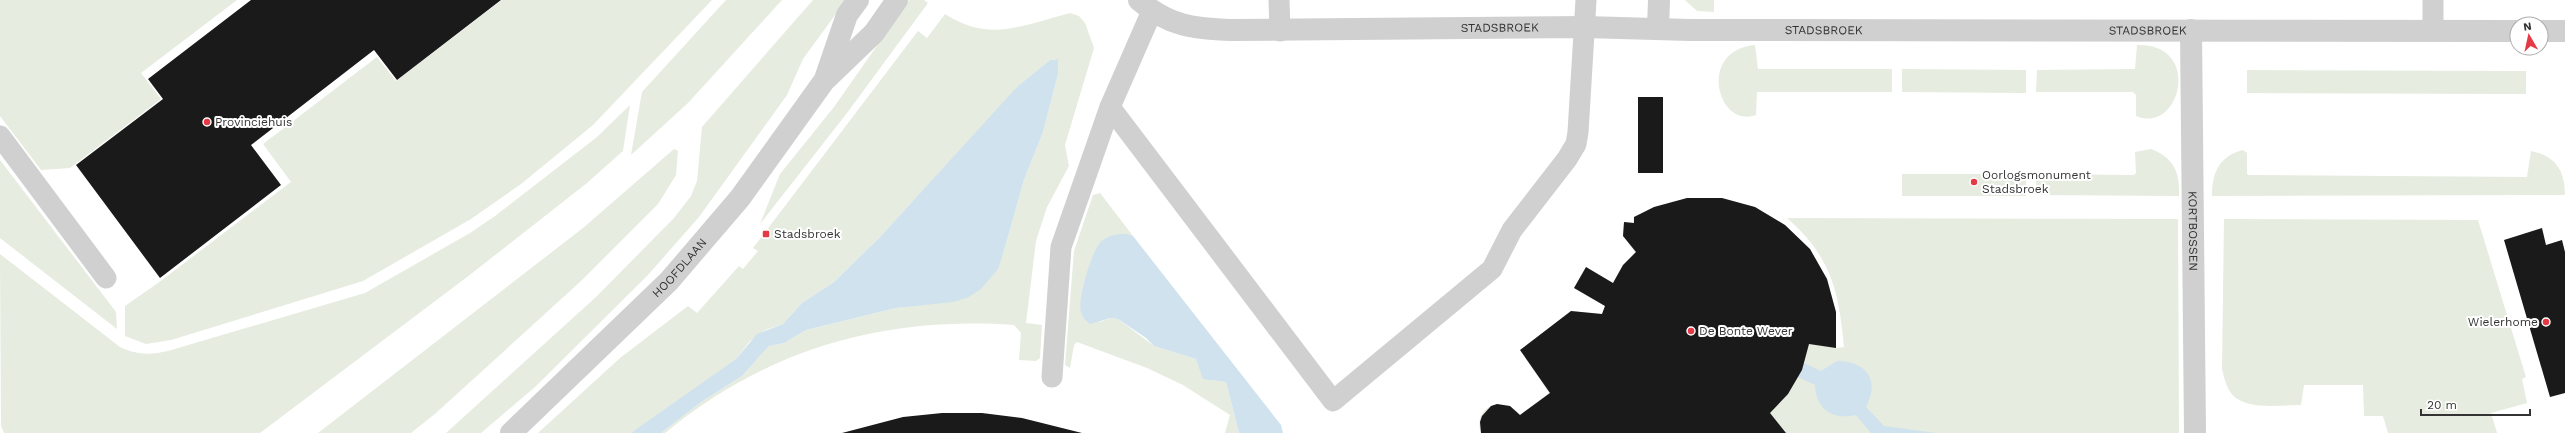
<svg xmlns="http://www.w3.org/2000/svg" width="2565" height="433" viewBox="0 0 2565 433" font-family="'Work Sans',sans-serif">
<style>
.green{fill:#e6ecdf}
.water{fill:#cfe2ee}
.building{fill:#1a1a1a}
.lines{fill:none;stroke-linecap:round;stroke-linejoin:round}
.service{stroke:#d0d0d0;stroke-width:21}
.minor{stroke:#d0d0d0;stroke-width:22}
.tertiary{stroke:#d0d0d0;stroke-width:22}
.poi-dot{fill:#e63946;stroke:#fff;stroke-width:1.5}
.labels{text-anchor:middle;stroke-width:4;stroke-linejoin:round;paint-order:stroke}
.street-label{font-size:12px;fill:#333;stroke:#fff}
.poi-label{font-size:12px;fill:#333;stroke:#fff;text-anchor:start}
</style>
<rect width="100%" height="100%" fill="#fff"/>
<g class="green">
<polygon points="0,0 237,0 141,73 161,99 70,168 41,170 0,116"/>
<polygon points="502,0 712,0 593,125 521,184 471,219 363,281 171,340 146,344 125,336 125,306 158,283 291,182 263,144 377,57 396,81"/>
<polygon points="726,0 782,0 688,103 631,155 642,92"/>
<polygon points="813,0 846,0 803,59 787,95 699,217 648,275 535,387 481,433 446,433 596,297 674,218 691,196 697,181 702,127"/>
<polygon points="909,0 924,0 928,3 847,113 760,224 780,174 834,107"/>
<polygon points="1685,0 1714,0 1714,12 1697,11"/>
<path d="M1070 13 1079 16 1085 23 1094 48 1065 145 1069 166 1047 207 1036 241 1026 323 1042 325 1040 358 1036 361 1019 360 1021 333 1014 325C883 316 767 349 665 433H661L701 402 742 376 769 346 784 343 806 330 896 308 967 298 1003 254 1024 180 1043 132 1058 74 1057 59 1050 60 1016 89 880 237 834 282 802 303 783 324 765 330 750 341 736 359 649 422 631 433H538L620 358 688 306 697 313 739 266 743 269 758 251 753 248 918 31 927 38 945 14C990 43 1023 25 1070 13Z"/>
<path d="M1755 45 1758 69H1892V92H1757L1756 115C1717 129 1697 50 1755 45Z"/>
<path d="M2137 45C2203 43 2181 135 2136 116V95L2133 92H2036L2037 70 2135 69Z"/>
<polygon points="1902,69 2026,70 2026,93 1902,92"/>
<polygon points="2247,70 2526,71 2526,94 2247,93"/>
<path d="M630 105 623 151 587 183 471 274 260 433H4L1 426 0 254 120 347C137 355 150 355 168 351L365 293 470 233 495 216 597 137Z"/>
<polygon points="674,149 678,151 676,175 658,204 581,281 436,413 411,433 318,433 583,228"/>
<path d="M2151 149C2174 158 2180 172 2179 196L2036 195V174L2134 175 2136 173 2135 152Z"/>
<path d="M2243 150 2247 153V174L2249 175 2527 177 2531 151C2556 156 2565 171 2565 195L2212 196C2212 173 2219 156 2243 150Z"/>
<polygon points="0,160 116,312 117,329 0,238"/>
<rect x="1902" y="174" width="124" height="22"/>
<path d="M1100 193 1133 236C1101 226 1091 263 1083 287L1100 322 1111 318 1118 319 1154 346 1196 359 1210 380 1226 382 1239 433H1225L1230 415 1183 385 1147 368 1077 342 1074 345 1070 368 1065 365 1074 251 1093 195Z"/>
<path d="M1654 207H1755L1785 225 1810 249 1827 279 1836 312V348L1844 347C1839 292 1831 256 1787 218L2178 219 2179 433H1481C1472 406 1503 395 1520 415L1549 393 1520 350 1571 311 1602 314 1605 306 1574 288 1586 267 1613 283 1623 265 1635 252 1623 236 1624 222 1633 223 1634 217Z"/>
<path d="M2224 219 2478 220 2526 377 2522 379 2527 403 2491 413 2497 433H2388L2383 416H2364L2363 385H2304L2301 405C2282 405 2244 411 2231 393 2226 386 2224 377 2222 369Z"/>
</g>
<g class="water">
<polygon points="1058,59 1058,74 1043,132 1024,180 1003,254 998,269 981,289 967,298 953,302 896,308 806,330 784,343 769,346 742,376 701,402 661,433 631,433 736,359 757,334 783,324 802,303 834,282 880,237 1016,88 1050,60"/>
<path d="M1127 234 1133 236 1281 425 1283 433H1239L1226 382 1203 379 1196 359 1154 346 1146 338 1118 319 1111 318 1090 324C1086 321 1082 317 1081 312 1077 299 1091 255 1099 244 1105 235 1117 234 1127 234Z"/>
<path d="M1837 361C1865 361 1881 379 1866 407L1884 426 1936 433H1871L1856 415C1833 420 1816 410 1815 385L1798 377 1804 363 1821 371Z"/>
</g>
<g class="building">
<polygon points="251,0 501,0 397,80 374,50 251,145 281,185 160,278 76,165 163,99 148,79"/>
<rect x="1638" y="97" width="25" height="76"/>
<polygon points="1687,198 1722,198 1755,207 1785,225 1810,249 1827,279 1836,312 1836,348 1809,344 1802,370 1788,394 1770,413 1786,433 1481,433 1480,422 1482,416 1491,406 1497,404 1510,406 1520,415 1550,393 1520,350 1571,311 1602,314 1605,306 1574,288 1586,267 1613,283 1623,265 1636,252 1623,236 1624,222 1634,223 1634,217 1654,207"/>
<polygon points="2542,228 2546,245 2562,240 2565,252 2565,393 2550,397 2504,240"/>
<polygon points="942,413 982,413 1022,418 1082,433 842,433 903,417"/>
</g>
<g class="lines">
<g class="service">
<polyline points="1279,0 1280,31"/>
<polyline points="2433,30 2433,0"/>
<polyline points="1110,107 1333,401 1492,269 1512,230 1567,159 1576,144 1578,132 1586,0"/>
<polyline points="0,136 106,278"/>
<polyline points="1052,377 1061,247 1110,107 1152,11"/>
</g>
<g class="minor">
<path id="s1" d="M1139 0C1168 26 1195 29 1232 30L1585 27 1690 30 2517 31"/>
<polyline points="1658,29 1659,0"/>
<path id="s2" d="M2191 30 2195 433"/>
<polyline points="2541,31 2565,31"/>
</g>
<g class="tertiary">
<polyline points="826,76 847,15 858,0"/>
<path id="s3" d="M511 433 669 281 740 198 824 81 874 33 897 0"/>
</g>
</g>
<g class="poi-dot">
<circle cx="207" cy="122" r="4"/>
<circle cx="1974" cy="182" r="4"/>
<rect x="762" y="230" width="8" height="8" rx="2"/>
<circle cx="2546" cy="322" r="4"/>
<circle cx="1691" cy="331" r="4"/>
</g>
<g class="labels">
<g class="street-label">
<text dy="4" stroke="none"><textPath href="#s1" startOffset="368">STADSBROEK</textPath></text>
<text dy="4" stroke="none"><textPath href="#s1" startOffset="692">STADSBROEK</textPath></text>
<text dy="4" stroke="none"><textPath href="#s1" startOffset="1016">STADSBROEK</textPath></text>
<text dy="4" stroke="none"><textPath href="#s2" startOffset="201">KORTBOSSEN</textPath></text>
<text dy="4" stroke="none"><textPath href="#s3" startOffset="236">HOOFDLAAN</textPath></text>
</g>
<g class="poi-label">
<text x="215" y="126">Provinciehuis</text>
<text x="1982" y="179">Oorlogsmonument<tspan x="1982" dy="14">Stadsbroek</tspan></text>
<text x="774" y="238">Stadsbroek</text>
<text x="2538" y="326" text-anchor="end">Wielerhome</text>
<text x="1699" y="335">De Bonte Wever</text>
</g>
</g>
<g transform="translate(2529 36) rotate(351)"><circle r="19" fill="#ffffff" stroke="#adadad"/>
<path d="M0-3L7 15L0 10L-7 15Z" fill="#e63946"/>
<text y="-6" font-size="11" font-weight="bold" text-anchor="middle" fill="#333333">N</text>
</g>
<path d="M2421 409v6h109v-6" fill="none" stroke="#333333" stroke-width="2"/>
<text x="2427" y="409" font-size="12" fill="#333333" stroke="#ffffff" stroke-width="3" paint-order="stroke">20 m</text>
</svg>
